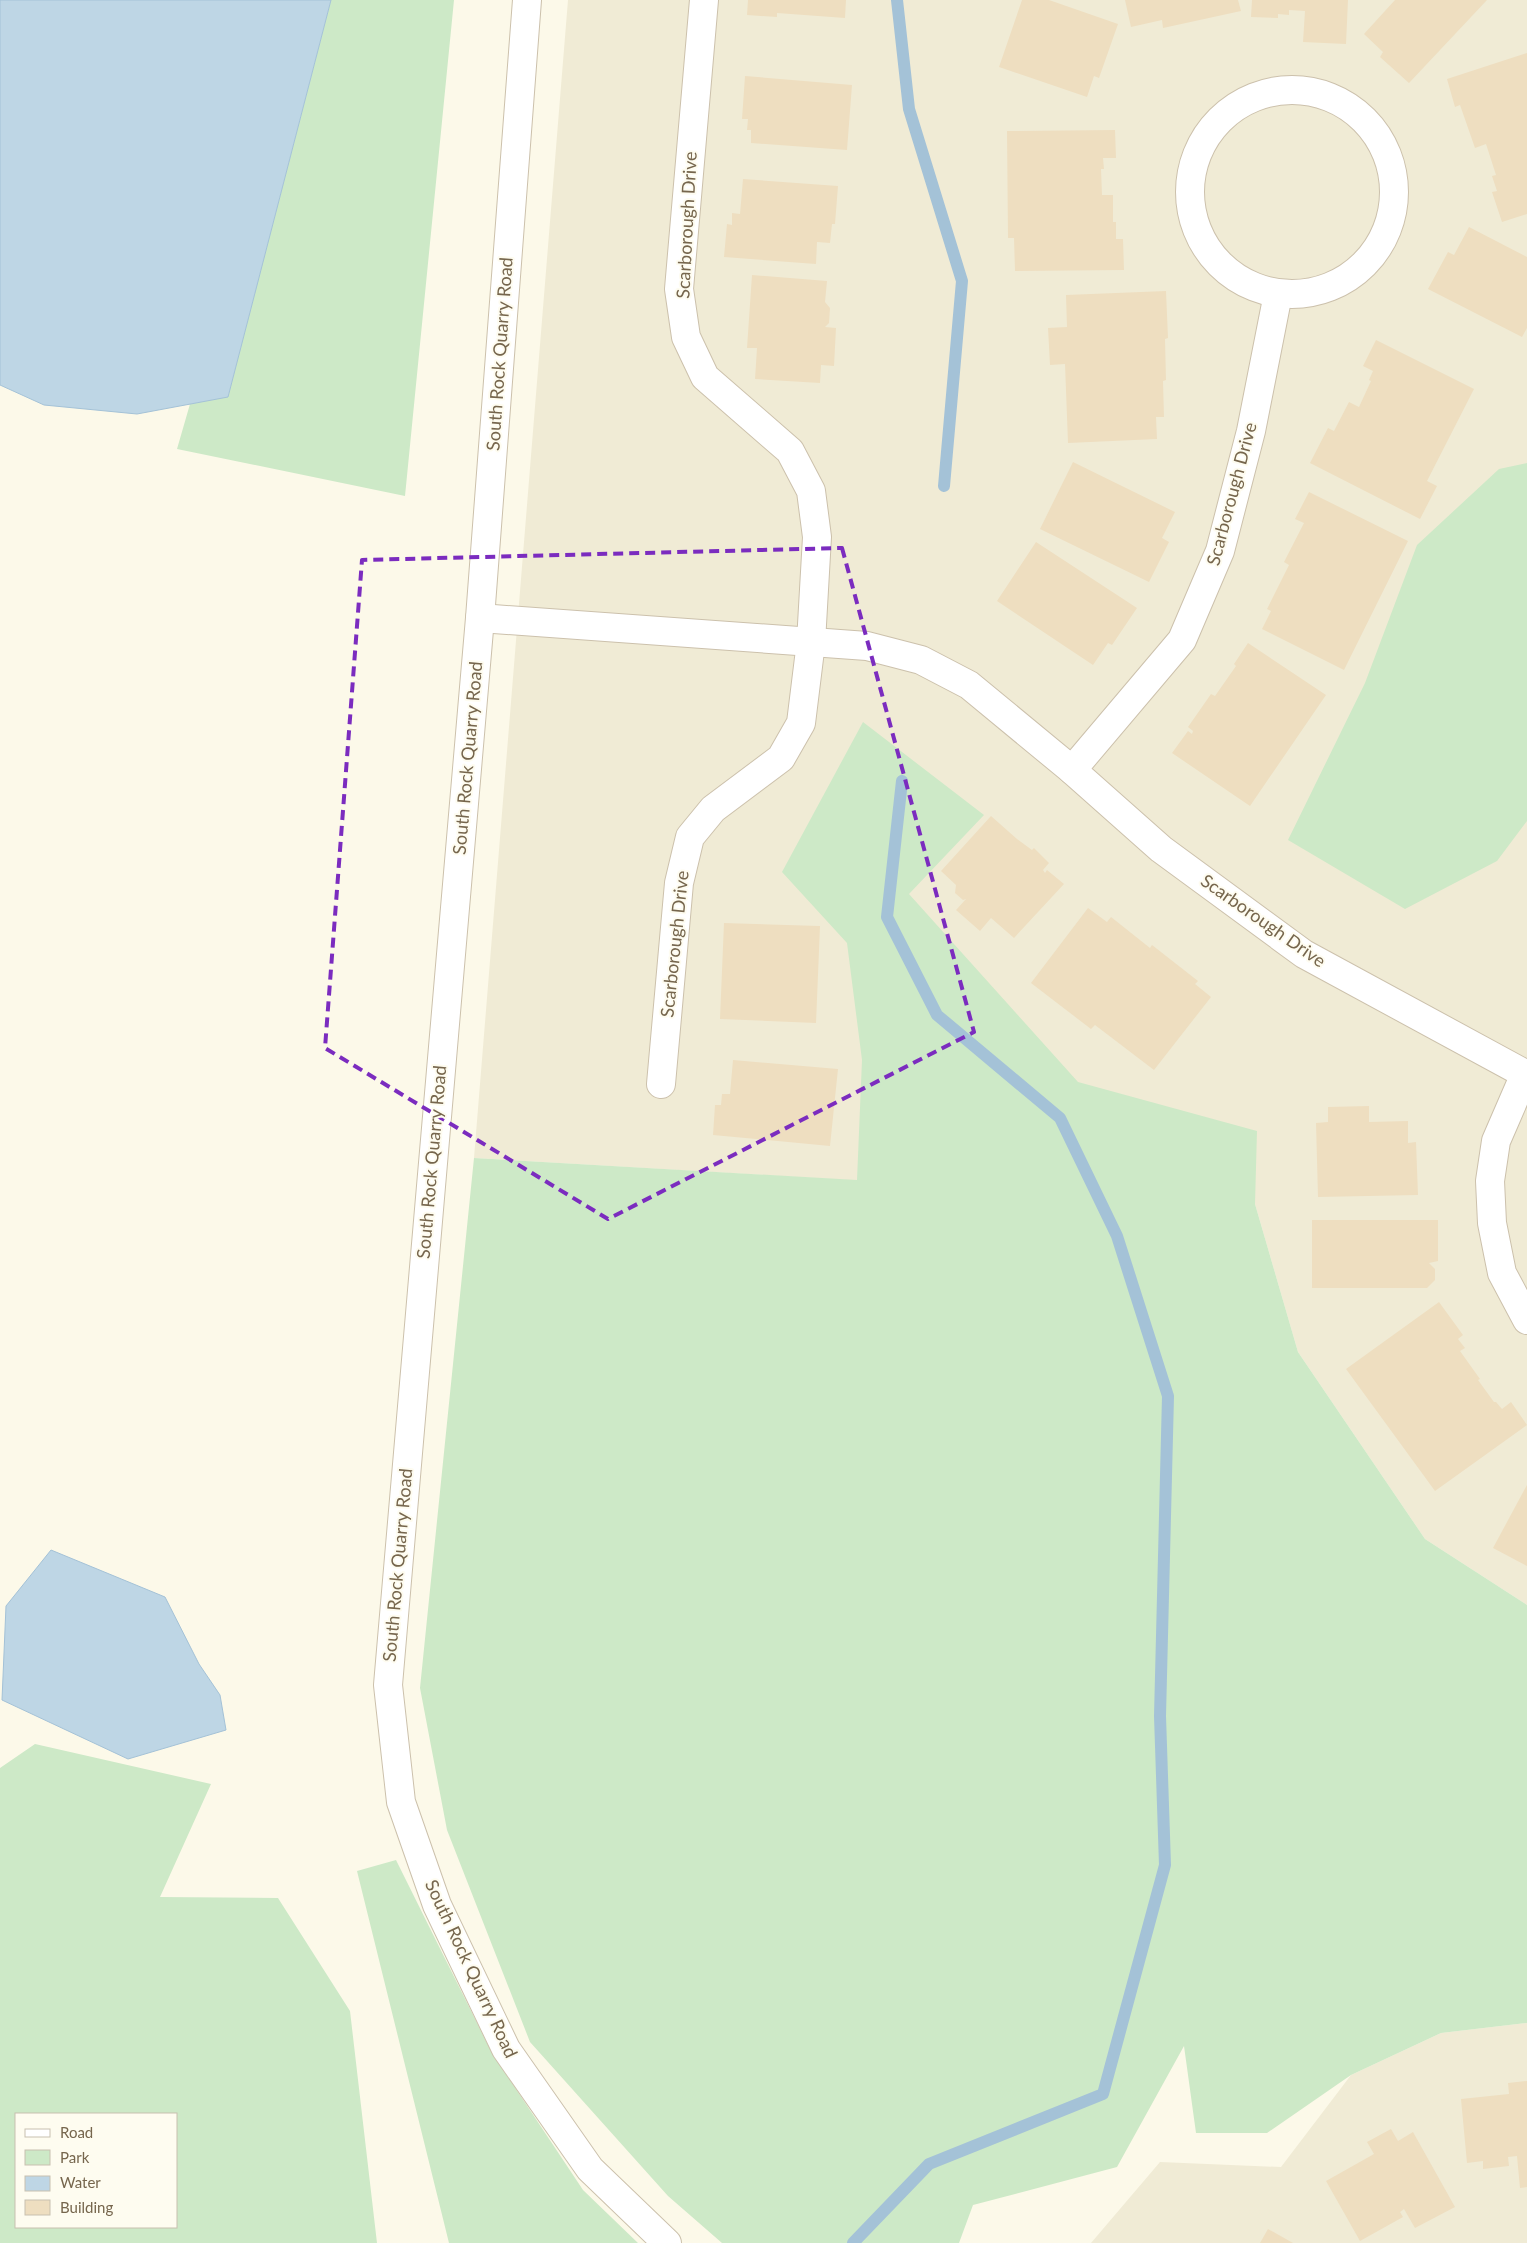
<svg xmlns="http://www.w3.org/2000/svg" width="1527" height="2243" viewBox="0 0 1527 2243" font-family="Lato,sans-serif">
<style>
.residential{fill:#f0ebd5}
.green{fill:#cde9c7;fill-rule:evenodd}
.water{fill:#bed6e5;stroke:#a4c2d7}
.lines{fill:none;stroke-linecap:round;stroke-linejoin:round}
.stream{stroke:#a4c2d7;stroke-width:12}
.building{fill:#eedec0}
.minor-casing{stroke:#ccc1ac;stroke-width:30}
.minor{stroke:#fff;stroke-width:28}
.marked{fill:none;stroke:#7b2cbf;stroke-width:4;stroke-dasharray:10 6;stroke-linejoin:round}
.labels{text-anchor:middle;stroke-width:4;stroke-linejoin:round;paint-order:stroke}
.street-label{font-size:18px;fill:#76664d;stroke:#fefcf0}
</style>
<rect width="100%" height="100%" fill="#fcf9e9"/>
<g class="residential">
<polygon points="568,0 1527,0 1527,1605 1425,1539 1298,1352 1255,1204 474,1158"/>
<polygon points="1527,2023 1527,2243 1091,2243 1160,2162 1281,2167 1351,2075 1441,2033"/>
</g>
<g class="green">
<polygon points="331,0 454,0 405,496 177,449 190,404 228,396"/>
<polygon points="1527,463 1527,821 1497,861 1405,909 1288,840 1365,683 1417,545 1499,469"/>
<polygon points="863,722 984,815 909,894 1078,1082 1257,1131 1255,1204 1298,1352 1425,1539 1527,1605 1527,2023 1441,2033 1351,2075 1267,2133 1196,2133 1184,2046 1117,2167 973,2205 959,2243 722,2243 668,2196 530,2042 447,1830 420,1688 474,1158 857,1180 862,1060 847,943 782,872"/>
<path d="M35 1744 211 1784 160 1897 278 1898 350 2011 377 2243H0V1768ZM16 2114H176V2227H16Z"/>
<polygon points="396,1860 492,2053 583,2190 638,2243 449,2243 357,1871"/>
</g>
<g class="water">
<polygon points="0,0 331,0 228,397 137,414 44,405 0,385"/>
<polygon points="51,1550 165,1597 199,1664 220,1695 226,1730 128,1759 2,1700 6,1606"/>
</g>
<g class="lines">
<g class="stream">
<polyline points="897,0 909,109 962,281 944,486"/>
<polyline points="853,2243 929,2164 1103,2094 1165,1865 1160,1716 1168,1396 1117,1236 1060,1118 937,1015 887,917 902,781"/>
</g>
</g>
<g class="building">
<polygon points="748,0 846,0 845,18 777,13 777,17 747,15"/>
<polygon points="1022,0 1049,0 1118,24 1099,78 1094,76 1087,97 999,67"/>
<polygon points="1125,0 1238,0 1241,11 1163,28 1162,20 1131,27"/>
<polygon points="1252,0 1348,0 1346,44 1303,42 1305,11 1289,10 1289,15 1278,14 1278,18 1251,17"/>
<polygon points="1395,0 1487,0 1409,83 1380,57 1383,52 1364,34"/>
<polygon points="1527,53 1527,214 1502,222 1492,192 1497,191 1492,176 1496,175 1486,144 1475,148 1460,105 1455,107 1447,79"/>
<polygon points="745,76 852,85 847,150 751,143 751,130 747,130 748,119 742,119"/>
<polygon points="1115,130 1116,158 1103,158 1104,169 1101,169 1102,195 1113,195 1113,222 1116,222 1116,239 1123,239 1124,270 1015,271 1014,238 1008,238 1007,131"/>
<polygon points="743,179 838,186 835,224 832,224 830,243 817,242 816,264 724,257 727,224 732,225 732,213 740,214"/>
<polygon points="1469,227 1527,257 1527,328 1522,337 1428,289 1448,252 1454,255"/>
<polygon points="752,275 827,281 825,302 830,308 829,323 825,327 836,328 834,366 821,365 820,383 755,379 757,348 747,348"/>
<polygon points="1166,291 1168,338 1165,339 1166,380 1163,381 1164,417 1156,417 1157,439 1068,443 1065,364 1050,365 1048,328 1067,327 1066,295"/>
<polygon points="1376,340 1474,389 1427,481 1437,486 1420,519 1310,463 1328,428 1334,431 1349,402 1359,407 1371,381 1369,380 1373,371 1363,366"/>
<polygon points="1073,462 1175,512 1162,538 1169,542 1149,582 1040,529"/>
<polygon points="1309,492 1408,541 1344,670 1262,629 1271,611 1267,609 1289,565 1284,562 1304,523 1295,519"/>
<polygon points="1036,542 1137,608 1112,645 1108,643 1093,665 997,601"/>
<polygon points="1248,643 1326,695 1250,806 1172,753 1188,731 1192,734 1193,731 1188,727 1211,694 1215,696 1236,666 1234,664"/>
<polygon points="991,816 1017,839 1032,850 1034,848 1049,863 1043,870 1045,873 1047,870 1064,884 1014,938 991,918 980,931 956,910 966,899 963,900 955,893 956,885 941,871"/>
<polygon points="1088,908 1107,922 1111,917 1150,948 1152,945 1198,981 1195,984 1211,997 1154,1070 1095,1025 1091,1029 1031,983"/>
<polygon points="724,923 820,926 816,1023 720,1019"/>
<polygon points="733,1060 838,1069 830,1146 713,1135 715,1105 721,1105 722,1094 730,1094"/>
<polygon points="1369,1106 1369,1122 1408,1121 1408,1143 1416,1142 1418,1195 1318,1197 1316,1123 1328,1122 1328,1107"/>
<polygon points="1312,1220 1438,1220 1438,1261 1429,1263 1435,1269 1435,1280 1427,1288 1312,1288"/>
<polygon points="1439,1302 1463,1335 1458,1339 1465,1348 1460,1351 1480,1379 1478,1380 1494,1402 1496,1402 1502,1409 1511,1402 1527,1425 1435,1491 1346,1369"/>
<polygon points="1527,1485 1527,1566 1493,1548"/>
<polygon points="1527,2081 1527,2187 1520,2188 1517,2156 1508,2157 1509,2166 1483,2169 1483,2161 1467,2163 1461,2099 1509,2094 1508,2083"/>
<polygon points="1391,2129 1398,2141 1413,2132 1455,2207 1415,2228 1404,2209 1400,2212 1403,2217 1360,2241 1326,2181 1374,2154 1367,2142"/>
<polygon points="1268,2229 1293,2243 1260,2243"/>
</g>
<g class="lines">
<g class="minor-casing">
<g id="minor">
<polyline points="527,0 480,618 388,1685 401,1802 437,1905 506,2049 590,2169 667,2243"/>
<circle cx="1292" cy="192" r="102"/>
<polyline points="480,618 867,646 921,660 969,685 1072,770 1161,849 1304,954 1527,1075"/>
<polyline points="1072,770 1182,640 1220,551 1251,431 1278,294"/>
<polyline points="1525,1074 1496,1141 1490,1181 1492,1223 1502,1273 1527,1320"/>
<polyline points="661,1084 679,883 690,837 713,809 781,758 801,723 811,642 817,537 811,491 790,451 705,377 686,337 679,289 704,0"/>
</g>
</g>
<use href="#minor" class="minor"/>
</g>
<path class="marked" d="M842 548 974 1032 608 1219 325 1048 362 560Z"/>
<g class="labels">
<g class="street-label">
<text transform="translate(687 225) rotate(-87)" y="6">Scarborough Drive</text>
<text transform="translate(500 354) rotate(-86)" y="6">South Rock Quarry Road</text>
<text transform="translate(1232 494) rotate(-75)" y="6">Scarborough Drive</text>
<text transform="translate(468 758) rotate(-85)" y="6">South Rock Quarry Road</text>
<text transform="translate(1263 921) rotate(35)" y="6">Scarborough Drive</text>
<text transform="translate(675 944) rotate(-84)" y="6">Scarborough Drive</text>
<text transform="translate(432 1162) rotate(-85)" y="6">South Rock Quarry Road</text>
<text transform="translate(398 1565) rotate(-85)" y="6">South Rock Quarry Road</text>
<text transform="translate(471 1969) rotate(65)" y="6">South Rock Quarry Road</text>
</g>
</g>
<rect x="15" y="2113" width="162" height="115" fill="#fefcf0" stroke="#c8c0af"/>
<rect x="25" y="2129" width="25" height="8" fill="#ffffff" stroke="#c8c0af"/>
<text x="60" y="2138" font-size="15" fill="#76664d">Road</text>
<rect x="25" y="2150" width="25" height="15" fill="#cde9c7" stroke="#c8c0af"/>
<text x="60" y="2163" font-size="15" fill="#76664d">Park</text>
<rect x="25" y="2176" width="25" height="15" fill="#bed6e5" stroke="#c8c0af"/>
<text x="60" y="2188" font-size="15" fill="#76664d">Water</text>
<rect x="25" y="2200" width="25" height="15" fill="#eedec0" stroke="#c8c0af"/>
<text x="60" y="2213" font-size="15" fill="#76664d">Building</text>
</svg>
